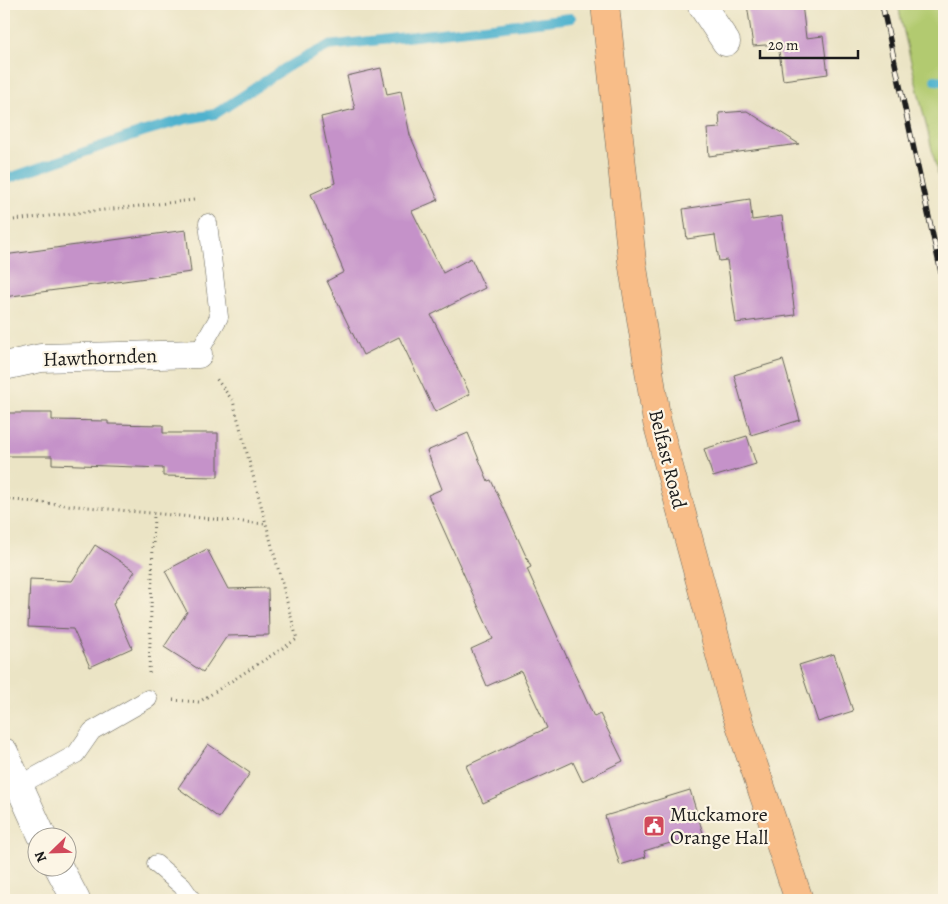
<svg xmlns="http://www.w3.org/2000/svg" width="948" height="904" viewBox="0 0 948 904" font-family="Alegreya,serif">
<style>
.green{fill:#b2ca6f;stroke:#677346}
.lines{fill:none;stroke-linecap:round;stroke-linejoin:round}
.stream{stroke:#4fb2ce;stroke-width:10}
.building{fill:#c592c9}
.lane-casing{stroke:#646257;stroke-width:19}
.street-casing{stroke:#646257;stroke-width:29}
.primary-casing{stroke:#646257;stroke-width:29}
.path{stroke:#646257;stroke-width:3;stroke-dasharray:1 4;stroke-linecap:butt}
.lane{stroke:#fff;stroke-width:18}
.street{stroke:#fff;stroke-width:28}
.primary{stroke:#f8bd88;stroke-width:28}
.rail-casing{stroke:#1c1c1c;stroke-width:5.5}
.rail{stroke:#fcf5e5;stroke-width:4;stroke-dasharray:11;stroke-linecap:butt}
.labels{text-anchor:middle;stroke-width:4.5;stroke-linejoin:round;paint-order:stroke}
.street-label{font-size:20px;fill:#1c1c1c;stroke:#fcf5e5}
.poi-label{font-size:20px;fill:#1c1c1c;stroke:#fcf5e5;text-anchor:start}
</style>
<rect width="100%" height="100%" fill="#fcf5e5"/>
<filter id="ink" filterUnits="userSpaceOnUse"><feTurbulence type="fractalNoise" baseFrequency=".02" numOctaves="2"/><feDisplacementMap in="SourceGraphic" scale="10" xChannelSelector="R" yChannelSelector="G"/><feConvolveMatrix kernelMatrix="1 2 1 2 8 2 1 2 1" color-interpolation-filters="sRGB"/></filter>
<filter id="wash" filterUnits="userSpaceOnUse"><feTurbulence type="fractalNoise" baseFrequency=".0096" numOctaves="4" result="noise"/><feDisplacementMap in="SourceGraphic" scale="20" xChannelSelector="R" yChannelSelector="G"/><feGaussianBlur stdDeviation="1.12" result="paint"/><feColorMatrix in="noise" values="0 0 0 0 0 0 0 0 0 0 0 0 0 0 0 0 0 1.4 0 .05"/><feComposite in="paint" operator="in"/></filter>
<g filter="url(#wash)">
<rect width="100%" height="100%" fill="#ebe4c5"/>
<polygon class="green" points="898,4 944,4 944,200 902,24"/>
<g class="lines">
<g class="stream">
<polyline points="935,80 944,81"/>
<polyline points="4,180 142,132 186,119 215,114 287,67 328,46 571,18"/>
</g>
</g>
<g id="blocks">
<g class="building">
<polygon points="747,4 802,4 806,38 823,36 828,74 783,80 778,44 753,46"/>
<polygon points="381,68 387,94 401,91 410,135 438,200 412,211 443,273 471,258 485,288 431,315 470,394 435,412 399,337 363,355 327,281 344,272 311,194 335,183 321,117 355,109 347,76"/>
<polygon points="747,111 799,144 709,156 707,129 720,128 719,113"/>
<polygon points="750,199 752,220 782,216 795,315 736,323 727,260 719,261 715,235 687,239 683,209"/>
<polygon points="186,230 191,272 4,297 4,255"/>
<polygon points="783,360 800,420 751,435 734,375"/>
<polygon points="4,413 52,413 52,420 108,421 108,424 163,425 163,433 218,433 218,477 163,476 163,468 52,464 52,456 4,456"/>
<polygon points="468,433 488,481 491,480 531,567 527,569 594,717 600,714 623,761 582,781 573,762 483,803 466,766 547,728 521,671 487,686 471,649 493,639 428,495 442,489 427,451"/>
<polygon points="747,436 756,464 713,477 704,449"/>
<polygon points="95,545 135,571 113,604 132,648 90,667 73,629 28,627 30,579 72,581"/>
<polygon points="207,549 228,589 268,588 269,635 227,636 203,672 164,647 187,612 165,571"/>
<polygon points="834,654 853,711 818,722 799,665"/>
<polygon points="208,744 250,773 219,818 178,788"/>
<polygon points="690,790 703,833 644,851 646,857 620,865 605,816"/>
</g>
</g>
</g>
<g filter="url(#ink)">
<use href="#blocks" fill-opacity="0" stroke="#646257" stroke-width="1"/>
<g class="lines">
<g class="lane-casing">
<g id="lane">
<polyline points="198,354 219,317 208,223"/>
<polyline points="18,786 76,754 92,731 148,699"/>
<polyline points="156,864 182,886 192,900"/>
</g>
</g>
<g class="street-casing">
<g id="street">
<polyline points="701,4 726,42"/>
<polyline points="4,366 41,358 198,354"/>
<polyline points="4,752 42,836"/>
<polyline points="58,866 76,900"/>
</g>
</g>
<g class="primary-casing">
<polyline id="primary" points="605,4 632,261 657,422 734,707 799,900"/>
</g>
<g class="path">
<polyline points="4,221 194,200"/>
<polyline points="4,499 265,524"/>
<polyline points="149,673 154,514"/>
<polyline points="173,700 199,702 297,639 233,401 215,377"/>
</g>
<use href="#lane" class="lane"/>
<use href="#street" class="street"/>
<use href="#primary" class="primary"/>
<g class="rail-casing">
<polyline id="rail" points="882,4 944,286"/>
</g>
<use href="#rail" class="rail"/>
</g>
</g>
<defs>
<g id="civic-square" transform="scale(1.125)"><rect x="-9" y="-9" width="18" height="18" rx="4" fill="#d1495b" stroke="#fcf5e5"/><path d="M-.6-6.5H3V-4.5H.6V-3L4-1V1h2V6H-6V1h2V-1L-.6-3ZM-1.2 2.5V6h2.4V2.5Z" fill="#fff"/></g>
</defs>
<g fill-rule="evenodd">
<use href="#civic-square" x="654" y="826"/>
</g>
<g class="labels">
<g class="street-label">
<text transform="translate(100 357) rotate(-2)" y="7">Hawthornden</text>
<text transform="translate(668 459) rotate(76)" y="7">Belfast Road</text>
</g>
<g class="poi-label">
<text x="670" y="821">Muckamore<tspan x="670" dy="23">Orange Hall</tspan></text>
</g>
</g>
<rect width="948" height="904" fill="none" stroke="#fcf5e5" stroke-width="20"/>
<g transform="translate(52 852) rotate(247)"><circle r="24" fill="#fcf5e5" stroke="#a29e95"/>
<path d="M0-4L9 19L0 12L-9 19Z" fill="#d1495b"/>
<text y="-8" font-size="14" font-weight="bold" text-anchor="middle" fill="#1c1c1c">N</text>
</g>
<path d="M760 50v8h98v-8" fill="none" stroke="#1c1c1c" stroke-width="2.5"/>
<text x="768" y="50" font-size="15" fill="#1c1c1c" stroke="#fcf5e5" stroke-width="4" paint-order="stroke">20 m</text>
</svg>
